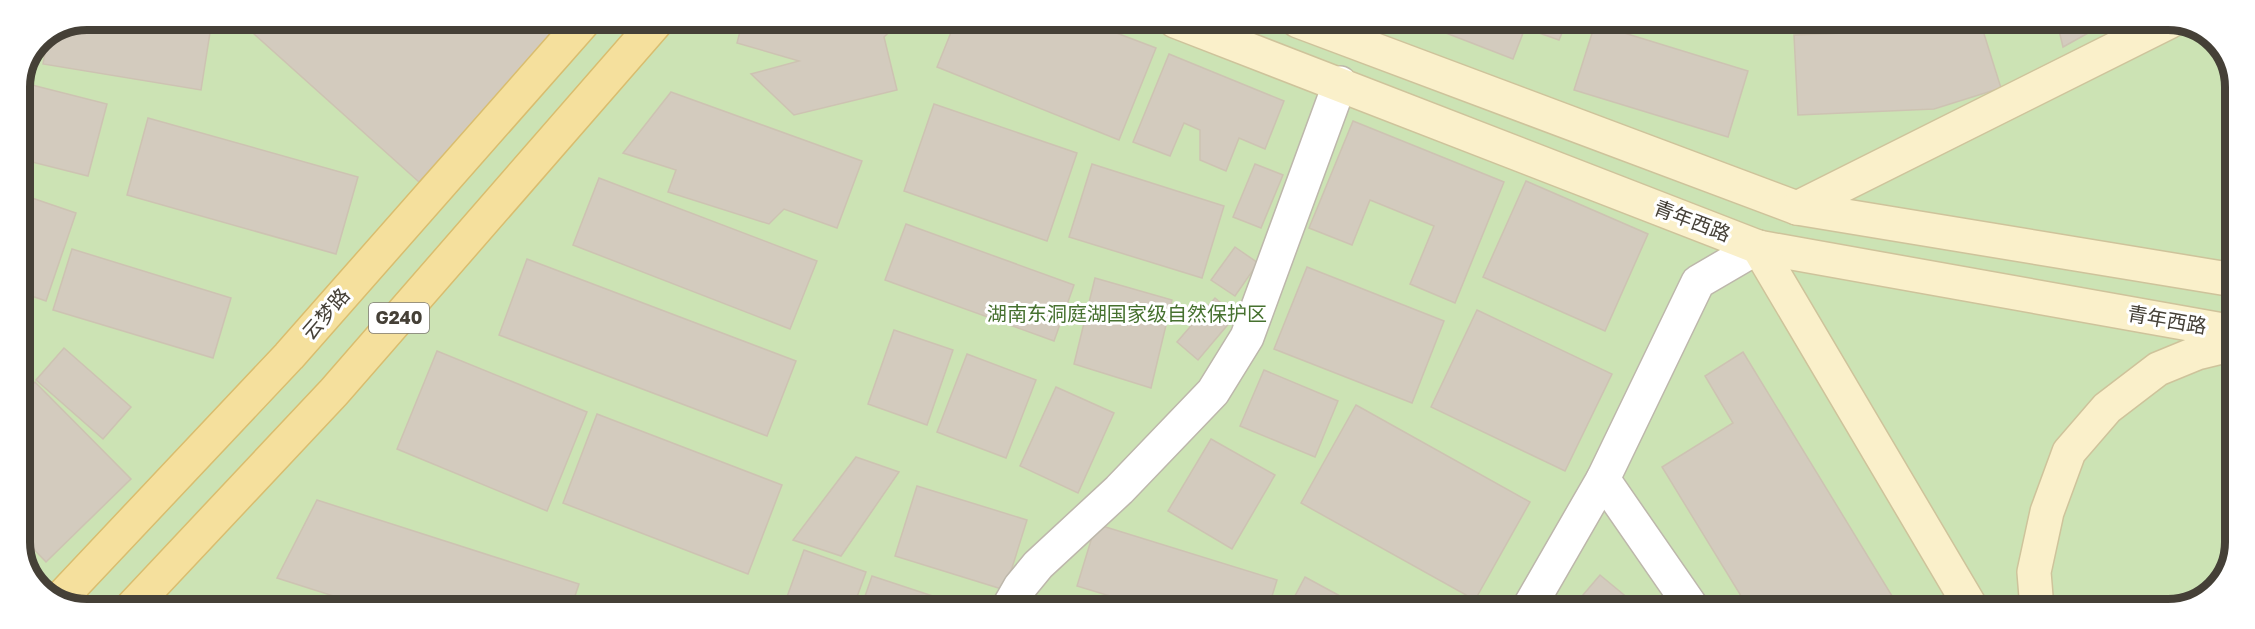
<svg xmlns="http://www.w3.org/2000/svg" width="2255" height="629" viewBox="0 0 2255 629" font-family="'Golos Text','Noto Sans SC',sans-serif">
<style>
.green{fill:#cce3b4}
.building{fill:#d3cbbe;stroke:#cdc3b2;stroke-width:1.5}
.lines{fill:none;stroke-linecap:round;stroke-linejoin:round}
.minor-casing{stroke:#bdb7ab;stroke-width:36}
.secondary-casing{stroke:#cec39b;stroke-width:36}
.primary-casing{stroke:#d9bd6f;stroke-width:36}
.minor{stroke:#fff;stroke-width:33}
.secondary{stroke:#faf0ca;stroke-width:33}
.primary{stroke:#f5e09d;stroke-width:33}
.labels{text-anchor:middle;stroke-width:6;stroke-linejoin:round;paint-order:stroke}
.shield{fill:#fff;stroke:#7d7973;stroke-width:1.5}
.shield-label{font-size:18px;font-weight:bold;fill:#454037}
.street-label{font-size:20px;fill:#454037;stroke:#fff}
.park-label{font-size:20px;fill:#46712f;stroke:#fff}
.rim{fill:none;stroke:#454037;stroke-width:8}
</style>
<rect width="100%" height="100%" fill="#f2efe7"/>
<polygon class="green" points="87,20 2185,22 2219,43 2235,82 2233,559 2209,595 2168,609 70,607 36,586 20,547 20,87 39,39"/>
<g class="building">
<polygon points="87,20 212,20 201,90 43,64 48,36"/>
<polygon points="265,20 566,20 419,182 253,33"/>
<polygon points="743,20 902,20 884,37 897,90 794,115 751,74 799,61 737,43"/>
<polygon points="956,20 1085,21 1156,48 1119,140 937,67"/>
<polygon points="1415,21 1567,21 1559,40 1525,28 1513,59"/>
<polygon points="1905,21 1980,21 2001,88 1934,109 1798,115 1794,35 1871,32"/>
<polygon points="1999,22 2051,22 2049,32"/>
<polygon points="2057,22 2108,22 2063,47"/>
<polygon points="1595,24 1748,71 1728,137 1574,90"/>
<polygon points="1169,54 1284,101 1265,149 1239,138 1226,171 1200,160 1200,130 1184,123 1170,156 1133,142"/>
<polygon points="28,84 107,104 88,176 20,159 20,116"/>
<polygon points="671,92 862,161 837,228 784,209 769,224 668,192 676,170 623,153"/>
<polygon points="934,104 1077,153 1047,241 904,191"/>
<polygon points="148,118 358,177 336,254 127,195"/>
<polygon points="1353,121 1504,182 1455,303 1410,284 1434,226 1370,200 1352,245 1309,228"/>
<polygon points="1092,164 1224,206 1202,278 1069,237"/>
<polygon points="1255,164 1283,175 1261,228 1233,217"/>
<polygon points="599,178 817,261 790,329 573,245"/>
<polygon points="1526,181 1648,234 1605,331 1483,277"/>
<polygon points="29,197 76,213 46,301 20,292 20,225"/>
<polygon points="906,224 1074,285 1054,341 885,280"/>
<polygon points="1235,247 1258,263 1235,296 1211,280"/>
<polygon points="72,249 231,298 213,358 53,310"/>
<polygon points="527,259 796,361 767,436 499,335"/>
<polygon points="1307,267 1444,321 1412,403 1274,349"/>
<polygon points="1095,278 1172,300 1151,388 1074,364"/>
<polygon points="1215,298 1236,315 1198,360 1177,342"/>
<polygon points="1477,310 1612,374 1565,471 1431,407"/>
<polygon points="894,330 953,350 927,425 868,404"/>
<polygon points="64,348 131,407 103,439 36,380"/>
<polygon points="437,351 587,412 547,511 397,449"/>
<polygon points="1743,352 1900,609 1749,609 1662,467 1733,423 1705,376"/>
<polygon points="967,354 1036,380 1006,458 937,432"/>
<polygon points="1264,370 1338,401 1315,457 1240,426"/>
<polygon points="35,382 131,479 46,562 20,535 20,397"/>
<polygon points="1056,387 1114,413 1078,493 1020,466"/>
<polygon points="1356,405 1530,502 1475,600 1301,503"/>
<polygon points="597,414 782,485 748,574 563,503"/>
<polygon points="1211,439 1275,475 1232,549 1168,511"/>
<polygon points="856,457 899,472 841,556 793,540"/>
<polygon points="917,486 1027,520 1005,590 895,556"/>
<polygon points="317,500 579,584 571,608 371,608 277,578"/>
<polygon points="1096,524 1277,580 1268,609 1131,608 1133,603 1077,586"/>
<polygon points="804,550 866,572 853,608 783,608"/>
<polygon points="22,552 36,564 30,571"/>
<polygon points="1600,575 1641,609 1571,609"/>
<polygon points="872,576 969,608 861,608"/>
<polygon points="1305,577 1364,609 1288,609"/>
<polygon points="206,597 215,607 195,607"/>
</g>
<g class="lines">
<g class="minor-casing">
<g id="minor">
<polyline points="1603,479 1693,609"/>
<polyline points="1008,608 1020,587 1038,565 1119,490 1213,392 1247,337 1340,83"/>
<polyline points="1528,609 1603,479 1698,282 1758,247"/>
</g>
</g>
<g class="secondary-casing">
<g id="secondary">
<polyline points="1175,21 1758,247 2234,332"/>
<polyline points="1298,21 1797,208 2234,280"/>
<polyline points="1797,208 2169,22"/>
<polyline points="1758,247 1972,609"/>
<polyline points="2037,609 2034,572 2047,512 2069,452 2107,408 2158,369 2197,353 2234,344"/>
</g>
</g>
<g class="primary-casing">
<g id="primary">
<polyline points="59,600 289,356 585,20"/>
<polyline points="132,607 334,392 658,20"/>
</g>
</g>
<use href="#minor" class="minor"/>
<use href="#secondary" class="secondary"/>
<use href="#primary" class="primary"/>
</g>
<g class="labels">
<rect class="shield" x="369" y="303" width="60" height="30" rx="4.5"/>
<g class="shield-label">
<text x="399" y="324">G240</text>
</g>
<g class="street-label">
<text transform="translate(1692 221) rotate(21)" y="7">青年西路</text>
<text transform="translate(326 314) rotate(-49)" y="7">云梦路</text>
<text transform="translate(2167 320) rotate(10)" y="7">青年西路</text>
</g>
<g class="park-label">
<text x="1127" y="321">湖南东洞庭湖国家级自然保护区</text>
</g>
</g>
<path d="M0 0H2255V629H0ZM87 30H2168A57 57 0 0 1 2225 87V542A57 57 0 0 1 2168 599H87A57 57 0 0 1 30 542V87A57 57 0 0 1 87 30Z" fill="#fff" fill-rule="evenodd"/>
<path class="rim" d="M87 30H2168A57 57 0 0 1 2225 87V542A57 57 0 0 1 2168 599H87A57 57 0 0 1 30 542V87A57 57 0 0 1 87 30Z"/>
</svg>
